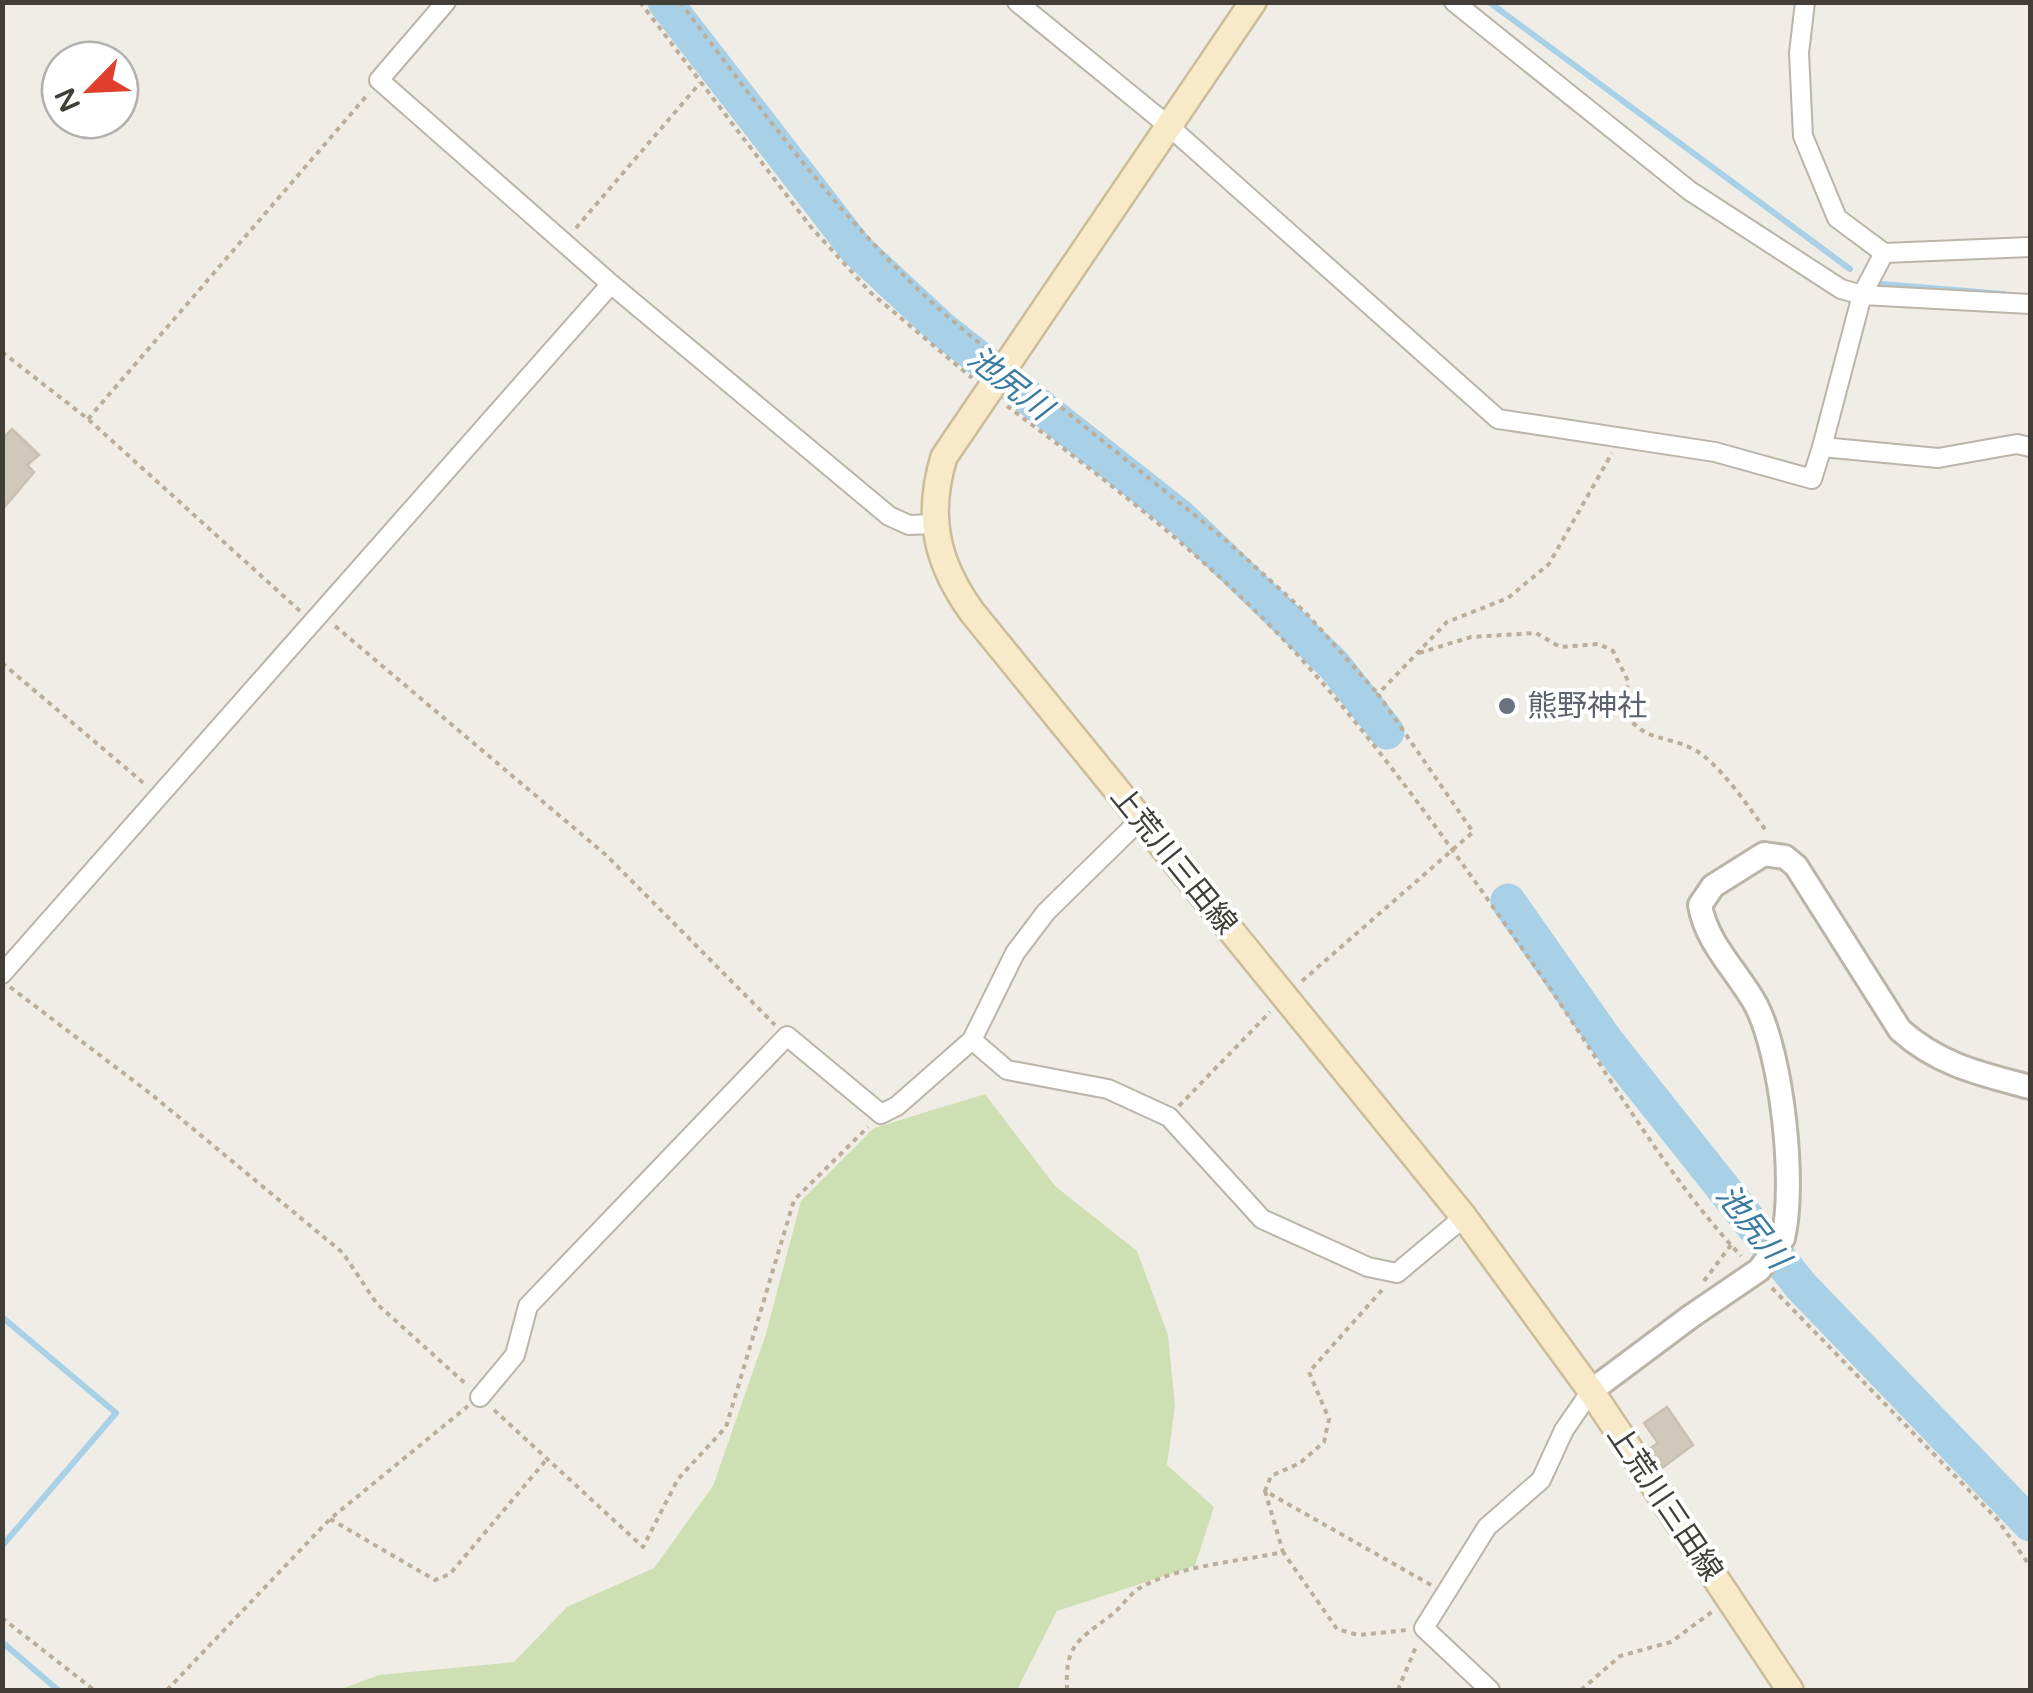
<svg xmlns="http://www.w3.org/2000/svg" width="2033" height="1693" viewBox="0 0 2033 1693" font-family="'Varela Round','Noto Sans JP',sans-serif">
<style>
.green{fill:#cee0b3}
.lines{fill:none;stroke-linecap:round;stroke-linejoin:round}
.stream{stroke:#a8d0e7;stroke-width:6}
.river{stroke:#a8d0e7;stroke-width:35}
.building{fill:#d1c8bc;stroke:#cabfb1;stroke-width:2.5}
.minor-casing{stroke:#bbb4a9;stroke-width:22}
.tertiary-casing{stroke:#bbb4a9;stroke-width:28}
.secondary-casing{stroke:#cbbc9a;stroke-width:30}
.path{stroke:#bbae9c;stroke-width:4;stroke-dasharray:5 5;stroke-linecap:butt}
.minor{stroke:#fff;stroke-width:18}
.tertiary{stroke:#fff;stroke-width:22}
.secondary{stroke:#f8eac8;stroke-width:25}
.tertiary-bridge-casing{stroke:#bbb4a9;stroke-width:28;stroke-linecap:butt}
.tertiary-bridge{stroke:#fff;stroke-width:22}
.worship-dot{fill:#6b7280;stroke:#fff;stroke-width:4}
.labels{text-anchor:middle;stroke-width:8;stroke-linejoin:round;paint-order:stroke}
.worship-label{font-size:30px;fill:#5b616d;stroke:#fff;text-anchor:start}
.street-label{font-size:30px;fill:#423d36;stroke:#fff}
.water-label{font-size:32px;font-style:italic;fill:#3c7ba1;stroke:#fff}
</style>
<rect width="100%" height="100%" fill="#f0ede6"/>
<polygon class="green" points="985,1094 1055,1186 1137,1251 1168,1335 1175,1406 1167,1465 1214,1507 1195,1566 1057,1611 1017,1690 339,1690 379,1675 514,1662 567,1607 654,1568 713,1486 765,1337 801,1201 874,1128"/>
<g class="lines">
<g class="stream">
<polyline points="1489,2 1850,269"/>
<polyline points="1881,284 2004,294"/>
<polyline points="2,1317 116,1413 2,1546"/>
<polyline points="2,1642 58,1690"/>
</g>
<g class="river">
<polyline points="665,2 856,249 942,329 1180,517 1334,665 1387,732"/>
<polyline points="1508,901 1607,1042 1801,1286 2030,1524"/>
</g>
</g>
<g class="building">
<polygon points="12,429 39,455 27,465 34,472 2,510 2,439"/>
<polygon points="1667,1407 1693,1445 1662,1468 1649,1449 1658,1443 1644,1423"/>
</g>
<g class="lines">
<g class="minor-casing">
<g id="minor">
<polyline points="446,2 379,80 611,284 889,516 909,525 933,524"/>
<polyline points="1017,2 1171,128 1498,419 1715,452 1812,479 1822,447 1938,458 2017,444 2030,447"/>
<polyline points="1454,2 1690,191 1841,289 1862,295 2030,304"/>
<polyline points="1805,2 1799,53 1803,136 1837,218 1884,253 2030,247"/>
<polyline points="1822,447 1862,295 1884,253"/>
<polyline points="2,974 611,284"/>
<polyline points="972,1040 1007,1070 1108,1089 1169,1117 1262,1219 1368,1267 1397,1273 1464,1217"/>
<polyline points="480,1397 515,1355 528,1306 787,1036 881,1114 897,1106 972,1040 1015,953 1046,912 1142,818"/>
<polyline points="1490,1690 1424,1628 1487,1527 1541,1480 1564,1430 1591,1391"/>
</g>
</g>
<g class="tertiary-casing">
<g id="tertiary">
<path d="M1783 1238C1796 1184 1782 1055 1756 1005 1738 972 1706 943 1700 905L1713 886 1764 854 1785 857 1796 866 1900 1030C1939 1065 1981 1074 2030 1087"/>
<polyline points="1591,1391 1690,1317"/>
</g>
</g>
<g class="secondary-casing">
<path id="secondary" d="M1253 2 944 457C926 516 936 562 972 612L1464 1217 1591 1391 1790 1690"/>
</g>
<g class="path">
<polyline points="640,2 810,226 870,292 972,378"/>
<path d="M680 2C775 128 866 256 991 352"/>
<polyline points="576,228 700,83"/>
<polyline points="2,352 88,419 300,611"/>
<polyline points="1022,376 1228,542 1306,613 1378,694"/>
<path d="M1007 406C1106 480 1211 560 1295 652 1383 748 1459 859 1534 965 1602 1062 1660 1169 1741 1256"/>
<polyline points="88,419 369,93"/>
<polyline points="335,626 606,855 775,1025"/>
<path d="M1419 653 1471 637 1536 633 1560 647 1599 644 1613 651 1628 681 1625 713C1646 743 1664 734 1693 749 1718 761 1750 809 1767 832"/>
<polyline points="2,663 147,786"/>
<polyline points="1302,981 1473,832 1378,694 1447,622 1508,598 1549,564 1612,453"/>
<polyline points="10,987 151,1094 343,1253 377,1304 468,1386"/>
<polyline points="1179,1106 1270,1012"/>
<polyline points="1704,1281 1731,1245"/>
<polyline points="1772,1288 1997,1519 2030,1566"/>
<polyline points="1382,1290 1309,1372 1329,1419 1324,1442 1300,1463 1271,1476 1265,1491 1431,1585"/>
<polyline points="494,1410 643,1547 678,1479 726,1427 794,1200 868,1127"/>
<polyline points="1265,1491 1283,1552"/>
<polyline points="330,1519 435,1580 450,1574 547,1459"/>
<polyline points="2,1618 94,1690"/>
<polyline points="167,1690 330,1519 468,1406"/>
<path d="M1067 1690C1065 1645 1077 1641 1110 1616 1120 1609 1128 1596 1138 1589 1178 1565 1238 1562 1283 1552L1337 1629 1358 1635 1407 1630"/>
<polyline points="1398,1690 1417,1644"/>
<polyline points="1581,1690 1620,1656 1671,1642 1713,1611"/>
</g>
<use href="#minor" class="minor"/>
<use href="#tertiary" class="tertiary"/>
<use href="#secondary" class="secondary"/>
<g class="tertiary-bridge-casing">
<polyline id="tertiary-bridge" points="1690,1317 1759,1270 1783,1238"/>
</g>
<use href="#tertiary-bridge" class="tertiary-bridge"/>
</g>
<circle class="worship-dot" cx="1507" cy="706" r="10"/>
<g class="labels">
<g class="worship-label">
<text x="1527" y="716">熊野神社</text>
</g>
<g class="street-label">
<text transform="translate(1174 860) rotate(51)" y="10">上荒川三田線</text>
<text transform="translate(1665 1503) rotate(56)" y="10">上荒川三田線</text>
</g>
<g class="water-label">
<text transform="translate(1010 383) rotate(38)" y="11">池尻川</text>
<text transform="translate(1753 1226) rotate(52)" y="11">池尻川</text>
</g>
</g>
<rect width="2033" height="1693" fill="none" stroke="#423d36" stroke-width="10"/>
<g transform="translate(90 90) rotate(246)"><circle r="48" fill="#ffffff" stroke="#b3b1af" stroke-width="2.5"/>
<path d="M0-8L18 38L0 25L-18 38Z" fill="#e03f2d"/>
<text y="-15" font-size="28" font-weight="bold" text-anchor="middle" fill="#423d36">N</text>
</g>
</svg>
